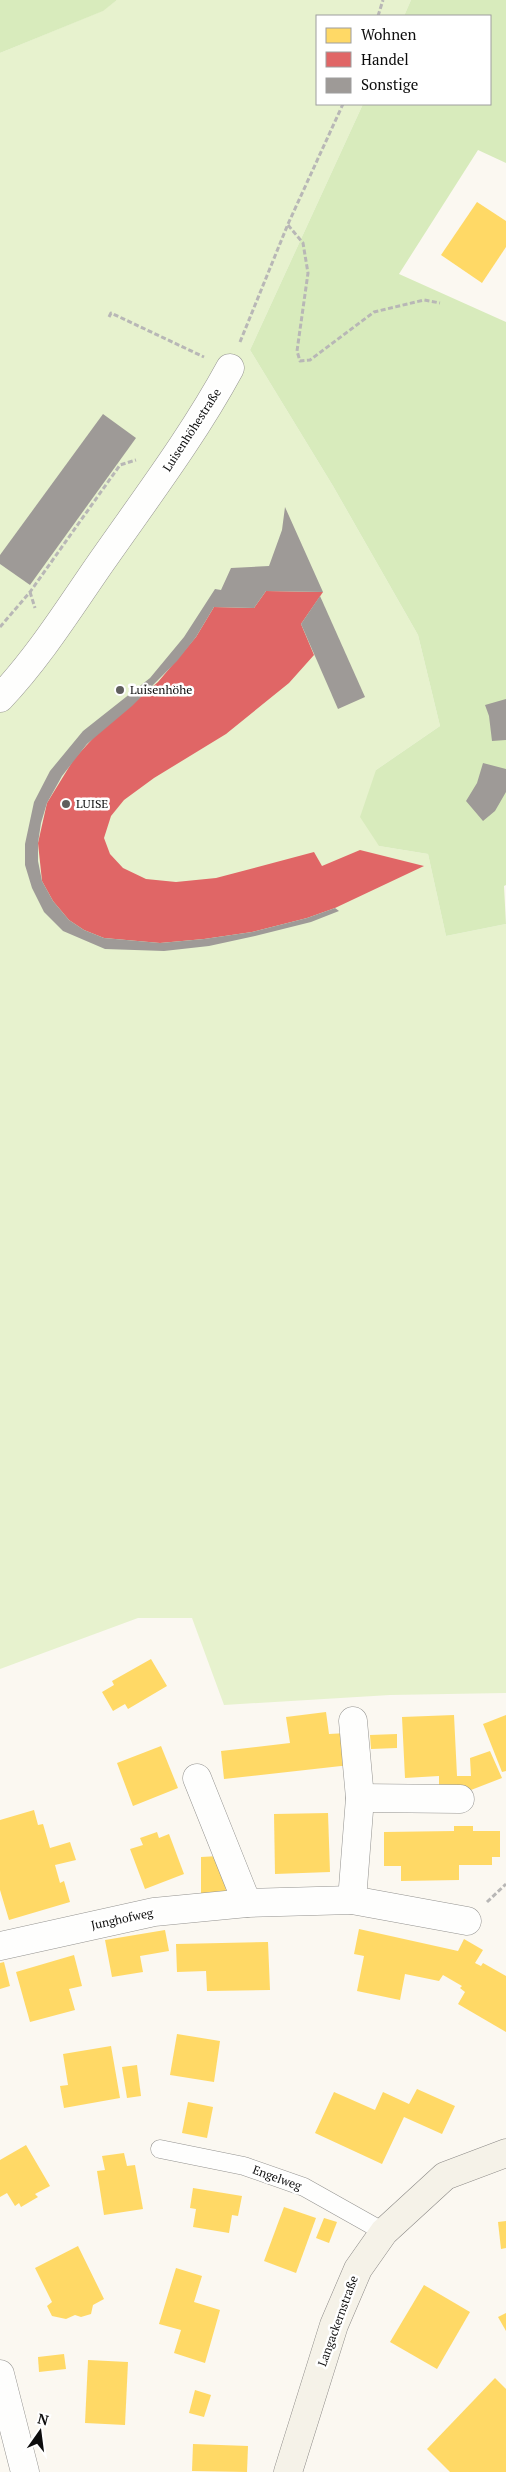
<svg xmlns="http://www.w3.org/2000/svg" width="506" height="2472" viewBox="0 0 506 2472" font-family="'PT Serif',serif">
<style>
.green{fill:#e7f2ce}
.forest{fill:#d8ebbc}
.homes{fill:#ffd966}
.shops{fill:#e06666}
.building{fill:#9e9a97}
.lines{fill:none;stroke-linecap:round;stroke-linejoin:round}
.lane-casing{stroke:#949390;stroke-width:19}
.street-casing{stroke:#949390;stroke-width:29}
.secondary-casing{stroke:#8b8986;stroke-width:29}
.path{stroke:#b8b7b6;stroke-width:3;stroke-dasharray:5 2.5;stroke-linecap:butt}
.lane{stroke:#fefefd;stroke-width:18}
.street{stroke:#fefefd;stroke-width:28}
.secondary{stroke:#f5f2e8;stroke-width:28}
.poi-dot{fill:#605f5d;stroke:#fff;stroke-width:2}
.labels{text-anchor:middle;stroke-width:5;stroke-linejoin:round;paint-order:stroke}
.street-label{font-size:12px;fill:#0d0d0d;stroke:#fff}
.poi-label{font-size:12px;fill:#0d0d0d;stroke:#fff;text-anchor:start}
</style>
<rect width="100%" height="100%" fill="#fbf8f1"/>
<polygon class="green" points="117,0 411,0 404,16 317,16 317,104 363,104 250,350 333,486 418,635 440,726 376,770 379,846 428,854 446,936 506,924 506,1693 390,1695 224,1705 192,1618 138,1618 0,1669 0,53 102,11"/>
<g class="forest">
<polygon points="0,0 117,0 103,11 0,53"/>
<polygon points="411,0 506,0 506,163 478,150 399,274 506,322 506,885 504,886 506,924 446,936 428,854 379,846 360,817 376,770 440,726 418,635 333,486 250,350 363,104 490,104 490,16 404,16"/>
</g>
<g class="homes">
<polygon points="477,202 506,221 506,247 482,283 441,255"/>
<polygon points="151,1659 167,1686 128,1709 125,1704 113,1711 102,1692 114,1685 112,1681"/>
<polygon points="326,1712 329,1734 347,1733 350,1765 224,1779 221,1751 290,1743 286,1717"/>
<polygon points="454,1715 457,1776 471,1776 470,1758 490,1751 502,1778 471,1790 439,1791 439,1776 405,1778 402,1717"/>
<polygon points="506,1715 506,1771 502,1772 483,1724"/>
<polygon points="397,1734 397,1748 371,1749 370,1735"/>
<polygon points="161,1746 178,1788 133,1806 117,1763"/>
<polygon points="34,1810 38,1825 43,1824 50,1848 70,1842 76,1860 55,1865 60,1883 64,1881 70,1902 9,1920 0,1890 0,1820"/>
<polygon points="328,1813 330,1872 275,1874 274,1814"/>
<polygon points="454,1826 473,1826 473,1831 500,1831 500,1857 492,1857 492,1865 459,1865 459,1880 401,1881 401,1866 384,1866 384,1832 454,1831"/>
<polygon points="157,1832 159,1838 169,1834 184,1874 145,1889 130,1849 143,1845 140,1838"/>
<polygon points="219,1856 225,1874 226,1893 201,1894 201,1857"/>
<polygon points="359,1929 458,1951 464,1939 483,1950 475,1963 481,1966 483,1963 506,1976 506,2032 458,2004 465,1992 460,1988 462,1986 443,1975 439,1981 405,1974 400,2000 357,1991 364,1956 354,1954"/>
<polygon points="165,1930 169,1951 140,1956 143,1972 112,1977 105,1940"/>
<polygon points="268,1942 270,1990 207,1991 206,1971 177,1972 176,1944"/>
<polygon points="74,1955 82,1986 69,1989 75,2010 30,2022 16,1972"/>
<polygon points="4,1962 10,1986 0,1989 0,1963"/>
<polygon points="177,2034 220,2041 214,2082 170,2075"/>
<polygon points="111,2046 120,2098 64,2108 60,2086 68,2085 63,2054"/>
<polygon points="137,2065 141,2096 127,2098 122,2067"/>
<polygon points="417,2089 455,2106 442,2134 404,2117 382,2164 315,2133 334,2092 375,2110 383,2092 409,2104"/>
<polygon points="188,2102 213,2107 207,2138 182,2133"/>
<polygon points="26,2145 50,2186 35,2194 38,2197 21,2207 19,2203 15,2206 7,2193 0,2197 0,2160"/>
<polygon points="124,2153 127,2166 135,2165 143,2209 104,2215 97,2171 105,2170 102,2156"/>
<polygon points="193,2188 242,2196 238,2216 232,2215 229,2233 193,2227 196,2209 190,2208"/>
<polygon points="284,2207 316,2218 296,2273 264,2261"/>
<polygon points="324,2218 337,2222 329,2243 316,2238"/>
<polygon points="506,2221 506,2248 501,2249 498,2222"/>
<polygon points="78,2246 104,2299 93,2305 91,2314 81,2317 75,2315 66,2319 52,2316 47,2306 52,2302 35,2268"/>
<polygon points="176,2268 202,2276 194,2302 220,2310 205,2363 174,2353 181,2330 159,2324"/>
<polygon points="424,2285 470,2312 437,2369 390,2342"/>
<polygon points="506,2313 506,2331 498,2317"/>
<polygon points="64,2354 66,2369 39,2372 38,2357"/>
<polygon points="88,2360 128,2362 125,2425 85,2423"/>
<polygon points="495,2378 506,2389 506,2472 450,2472 427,2449"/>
<polygon points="195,2390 211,2395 204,2417 189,2413"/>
<polygon points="193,2444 248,2446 247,2472 192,2471"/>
</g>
<polygon class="shops" points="266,591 323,592 301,624 314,655 289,683 226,734 154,778 124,800 111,816 104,838 110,854 123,868 146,879 176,882 216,878 314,852 322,866 360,850 424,866 335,908 307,918 252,932 204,939 160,943 104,938 84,930 69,920 53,901 42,881 38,843 47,803 74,759 96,735 158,682 196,637 214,607 254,608"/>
<g class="building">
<polygon points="103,414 136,438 30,585 0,564 0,555"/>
<polygon points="285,507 323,592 266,591 254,608 214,607 196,637 177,661 132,706 87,744 62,776 47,803 41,823 38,843 38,861 42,881 53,901 69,920 84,930 104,938 160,943 204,939 252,932 307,918 335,908 339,911 311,922 255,936 209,946 164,951 105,949 63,931 44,912 32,888 25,865 25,844 34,802 50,771 83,731 150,678 184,637 215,589 221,590 231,568 269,566 282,530"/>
<polygon points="320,596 365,697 338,709 301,624"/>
<polygon points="506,699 506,740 492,741 489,716 485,705"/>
<polygon points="483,763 506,769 506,792 495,811 483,821 466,801 477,783"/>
</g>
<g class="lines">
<g class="lane-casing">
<polyline id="lane" points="160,2149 244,2166 304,2187 384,2232"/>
</g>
<g class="street-casing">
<g id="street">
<path d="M0 698C39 657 70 607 102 561 146 498 193 436 230 368"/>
<polyline points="197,1778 247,1903"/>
<polyline points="360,1798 460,1799"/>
<polyline points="352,1900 360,1798 353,1721"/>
<polyline points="0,1946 154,1912 247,1903 352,1900 467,1921"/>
<polyline points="0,2374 25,2472"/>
</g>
</g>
<g class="secondary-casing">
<polyline id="secondary" points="288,2472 334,2325 358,2269 384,2232 445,2176 506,2153"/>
</g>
<g class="path">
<polyline points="378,16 383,0"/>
<polyline points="288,225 303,243 308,273 297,351 300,361 310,360 374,312 424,300 440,303"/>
<polyline points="109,317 111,313 204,357"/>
<polyline points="240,342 288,224 343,104"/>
<polyline points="30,592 35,608"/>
<polyline points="0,627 30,592 120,465 136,460"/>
<polyline points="487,1902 506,1884"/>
</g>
<use href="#lane" class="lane"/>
<use href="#street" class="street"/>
<use href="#secondary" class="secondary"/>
</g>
<g class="poi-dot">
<circle cx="120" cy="690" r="5"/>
<circle cx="66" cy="804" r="5"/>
</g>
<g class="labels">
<g class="street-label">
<text transform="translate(192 430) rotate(-57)" y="4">Luisenhöhestraße</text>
<text transform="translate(122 1919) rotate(-12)" y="4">Junghofweg</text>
<text transform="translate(277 2178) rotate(20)" y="4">Engelweg</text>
<text transform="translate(338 2321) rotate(-70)" y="4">Langackernstraße</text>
</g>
<g class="poi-label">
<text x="130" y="694">Luisenhöhe</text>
<text x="76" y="808">LUISE</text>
</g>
</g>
<rect x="316" y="15" width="175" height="90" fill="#ffffff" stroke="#9e9e9e"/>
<rect x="326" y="28" width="25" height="15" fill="#ffd966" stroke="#9e9e9e"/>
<text x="361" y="40" font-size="15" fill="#0d0d0d">Wohnen</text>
<rect x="326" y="52" width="25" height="15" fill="#e06666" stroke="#9e9e9e"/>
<text x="361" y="65" font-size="15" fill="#0d0d0d">Handel</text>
<rect x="326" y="78" width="25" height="15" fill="#9e9a97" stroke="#9e9e9e"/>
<text x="361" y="90" font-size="15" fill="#0d0d0d">Sonstige</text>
<g transform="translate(40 2432) rotate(14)" stroke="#ffffff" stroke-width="4" paint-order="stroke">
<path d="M0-4L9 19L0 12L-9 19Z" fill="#0d0d0d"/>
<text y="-8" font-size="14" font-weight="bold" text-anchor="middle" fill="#0d0d0d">N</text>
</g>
</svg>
